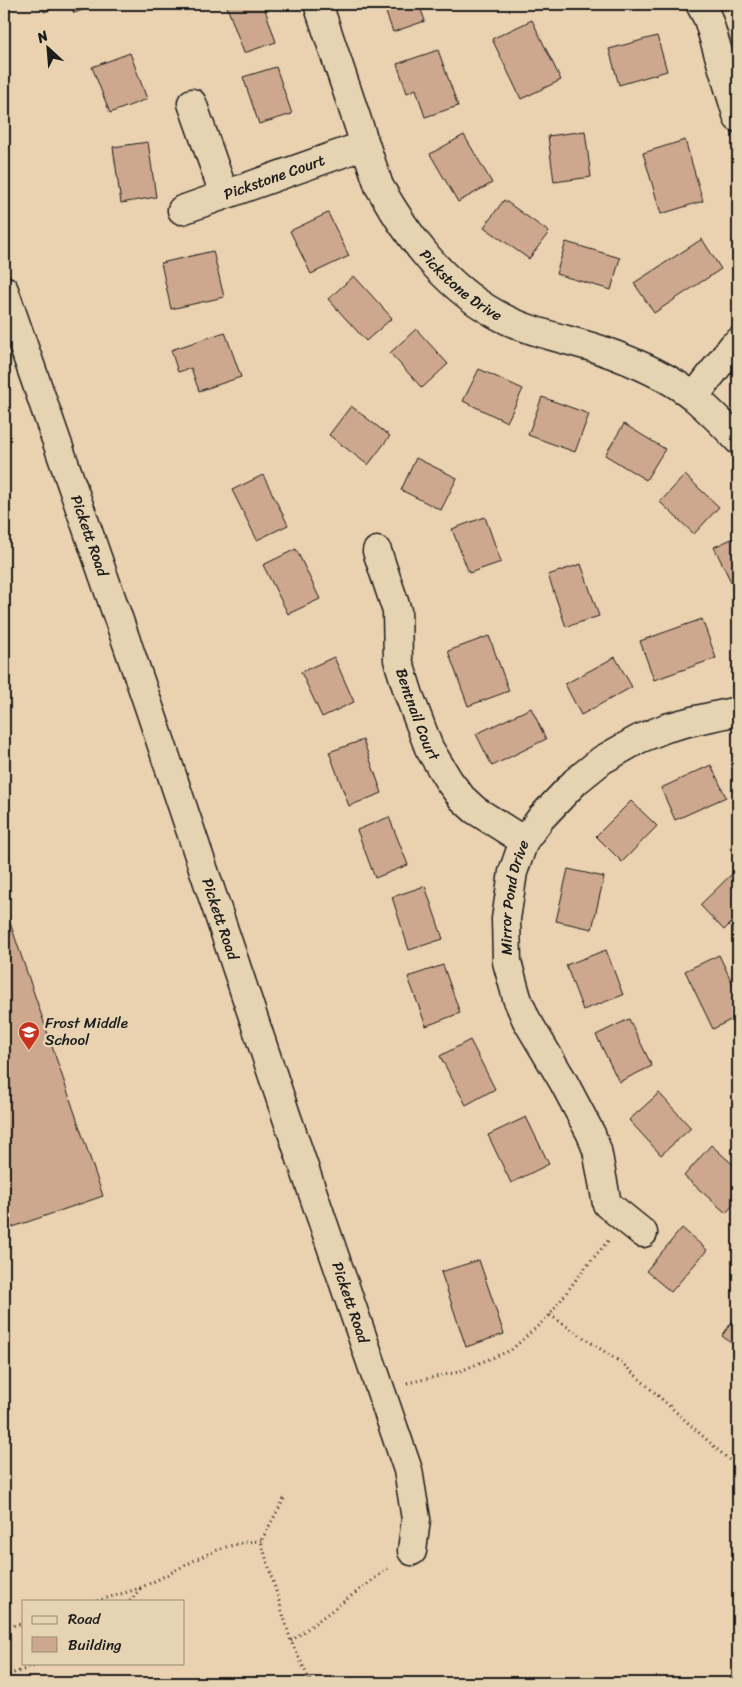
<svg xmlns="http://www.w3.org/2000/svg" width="742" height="1687" viewBox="0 0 742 1687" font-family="Sriracha,sans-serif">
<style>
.building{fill:#cea88e;stroke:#1c1c1c}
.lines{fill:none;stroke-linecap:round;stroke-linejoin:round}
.street-casing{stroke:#1c1c1c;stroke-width:31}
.path{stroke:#1c1c1c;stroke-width:3;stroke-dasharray:1 4;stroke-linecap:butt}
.street{stroke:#e6d3b1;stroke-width:28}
.labels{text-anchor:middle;stroke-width:5;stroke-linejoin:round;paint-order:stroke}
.street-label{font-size:15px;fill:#1c1c1c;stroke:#e6d3b1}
.poi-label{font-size:15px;fill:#1c1c1c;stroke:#e6d3b1;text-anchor:start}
</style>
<rect width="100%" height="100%" fill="#ead1b0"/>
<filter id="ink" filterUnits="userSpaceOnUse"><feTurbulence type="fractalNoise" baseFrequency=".02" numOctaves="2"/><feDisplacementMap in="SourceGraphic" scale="10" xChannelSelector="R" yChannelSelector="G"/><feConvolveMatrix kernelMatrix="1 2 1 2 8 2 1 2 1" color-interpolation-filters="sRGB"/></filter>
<g filter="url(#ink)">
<g class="building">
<polygon points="41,4 67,4 44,12"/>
<polygon points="70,4 101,4 74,13"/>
<polygon points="226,4 263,4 276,42 244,53"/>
<polygon points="383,4 419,4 425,21 393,32"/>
<polygon points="532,20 561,80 521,99 492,39"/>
<polygon points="657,36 667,71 619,85 609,49"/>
<polygon points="438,50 458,106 425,117 416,89 407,93 397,64"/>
<polygon points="130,53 147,99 110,113 92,67"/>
<polygon points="276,67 292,114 259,124 243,77"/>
<polygon points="585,131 591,177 554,182 548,136"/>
<polygon points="464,135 492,183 458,202 430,154"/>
<polygon points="685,140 703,201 661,214 643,153"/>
<polygon points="148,142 156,197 121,203 113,147"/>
<polygon points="504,200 549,232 529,259 484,227"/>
<polygon points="328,213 349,256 311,274 290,231"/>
<polygon points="702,239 721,269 654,313 634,283"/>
<polygon points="566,242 620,258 611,290 556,274"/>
<polygon points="213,251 224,297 171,309 161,263"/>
<polygon points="354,276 392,318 366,341 328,299"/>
<polygon points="416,329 448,364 422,388 390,353"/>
<polygon points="225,332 241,377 199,391 191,368 178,372 171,350"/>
<polygon points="479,369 523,389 507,422 463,401"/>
<polygon points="542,397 589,414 575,452 528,435"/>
<polygon points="351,406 390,436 368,465 329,435"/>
<polygon points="624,424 665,449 646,480 605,455"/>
<polygon points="416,458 457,478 441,510 401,490"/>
<polygon points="263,475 288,525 257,540 232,490"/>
<polygon points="685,475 719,507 694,534 660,502"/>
<polygon points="485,517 501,562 469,573 452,529"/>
<polygon points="738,536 738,594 737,594 714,547"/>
<polygon points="296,549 320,599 288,614 263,565"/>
<polygon points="581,564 599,616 566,627 548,575"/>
<polygon points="702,619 716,658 654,680 640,641"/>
<polygon points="489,636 509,691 468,706 448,651"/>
<polygon points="334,657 354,702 322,717 301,672"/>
<polygon points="615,657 632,687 581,715 565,684"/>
<polygon points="531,708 546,739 492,766 476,734"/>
<polygon points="363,740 382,793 349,806 329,752"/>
<polygon points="711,765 726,797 675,820 661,788"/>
<polygon points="631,801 657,826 622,862 596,836"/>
<polygon points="389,817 408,865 375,878 357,830"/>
<polygon points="738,868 738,916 724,930 700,905"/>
<polygon points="568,869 604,877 592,929 556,921"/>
<polygon points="425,886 443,939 409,950 392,897"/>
<polygon points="4,905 103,1196 4,1230"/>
<polygon points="606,950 623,995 583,1010 566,965"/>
<polygon points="719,955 738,995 738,1016 713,1029 685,971"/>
<polygon points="443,965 460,1013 426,1026 408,977"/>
<polygon points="629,1019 652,1066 619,1082 596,1035"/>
<polygon points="470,1040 495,1089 466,1105 440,1056"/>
<polygon points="659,1093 691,1128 661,1155 629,1120"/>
<polygon points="526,1117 549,1164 511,1183 488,1135"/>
<polygon points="711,1145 738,1169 738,1199 726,1213 684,1176"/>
<polygon points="682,1228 707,1250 671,1292 646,1271"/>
<polygon points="479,1260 504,1334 466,1347 441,1272"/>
<polygon points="738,1313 738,1348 722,1336"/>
</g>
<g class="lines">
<g class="street-casing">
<g id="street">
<path id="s1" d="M318 4 379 186C408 237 443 284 494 313 526 332 563 338 598 349 630 360 669 376 695 398 710 411 725 426 738 440"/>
<polyline points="700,4 708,19 738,118"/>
<polyline points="192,103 224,194"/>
<path id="s2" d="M182 210 365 145"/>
<path id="s3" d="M4 290 146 698 286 1115 408 1470 416 1519 412 1551"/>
<polyline points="694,397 733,346 738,342"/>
<path id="s4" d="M377 551 397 611 398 660 409 695 429 748 449 781 462 798 475 810 524 841"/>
<path id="s5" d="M643 1233 607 1204 597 1150 591 1134 563 1081 526 1019 517 998 507 962 506 919 513 872 524 841 541 818 576 781 602 760 639 739 666 728 692 721 738 711"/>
</g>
</g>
<g class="path">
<polyline points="550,1315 623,1364 738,1468"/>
<polyline points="407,1383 458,1372 511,1350 550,1315 580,1274 608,1241"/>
<polyline points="284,1499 261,1541 291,1641 311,1683"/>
<path d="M97 1601C112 1596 127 1593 142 1587 181 1570 216 1542 261 1541"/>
<polyline points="130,1601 141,1588"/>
<polyline points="4,1628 24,1623"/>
<polyline points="291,1641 390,1567"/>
<polyline points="4,1676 45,1663"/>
</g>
<use href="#street" class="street"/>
</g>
</g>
<defs>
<g id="school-pin" transform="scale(1.125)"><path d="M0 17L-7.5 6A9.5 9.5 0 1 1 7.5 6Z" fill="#c8321e" stroke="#e6d3b1"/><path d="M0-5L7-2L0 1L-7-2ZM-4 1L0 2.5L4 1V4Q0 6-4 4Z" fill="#fff"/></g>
</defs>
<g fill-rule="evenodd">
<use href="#school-pin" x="29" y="1032"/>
</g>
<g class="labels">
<g class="street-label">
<text dy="5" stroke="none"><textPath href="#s2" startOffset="98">Pickstone Court</textPath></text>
<text dy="5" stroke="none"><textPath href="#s1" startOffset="322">Pickstone Drive</textPath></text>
<text dy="5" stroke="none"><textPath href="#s3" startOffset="260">Pickett Road</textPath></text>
<text dy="5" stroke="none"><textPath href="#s4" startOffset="170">Bentnail Court</textPath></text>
<text dy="5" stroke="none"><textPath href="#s5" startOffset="376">Mirror Pond Drive</textPath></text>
<text dy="5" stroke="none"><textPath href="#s3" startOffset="665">Pickett Road</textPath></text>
<text dy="5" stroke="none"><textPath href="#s3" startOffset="1070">Pickett Road</textPath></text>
</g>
<g class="poi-label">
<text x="45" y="1028">Frost Middle<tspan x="45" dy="17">School</tspan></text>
</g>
</g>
<rect width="742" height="1687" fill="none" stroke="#e6d3b1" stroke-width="20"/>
<rect x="10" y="10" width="722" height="1667" fill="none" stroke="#1c1c1c" stroke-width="2" filter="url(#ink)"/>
<rect x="22" y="1600" width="162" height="65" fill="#e6d3b1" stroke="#958a75"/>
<rect x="32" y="1616" width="25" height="8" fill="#e6d3b1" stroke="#958a75"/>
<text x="68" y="1624" font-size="15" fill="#1c1c1c">Road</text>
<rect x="32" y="1637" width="25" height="15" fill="#cea88e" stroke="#958a75"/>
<text x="68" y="1650" font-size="15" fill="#1c1c1c">Building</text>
<g transform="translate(48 48) rotate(334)" stroke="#e6d3b1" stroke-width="4" paint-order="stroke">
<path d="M0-4L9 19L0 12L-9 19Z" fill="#1c1c1c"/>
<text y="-8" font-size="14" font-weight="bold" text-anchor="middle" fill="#1c1c1c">N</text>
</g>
</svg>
